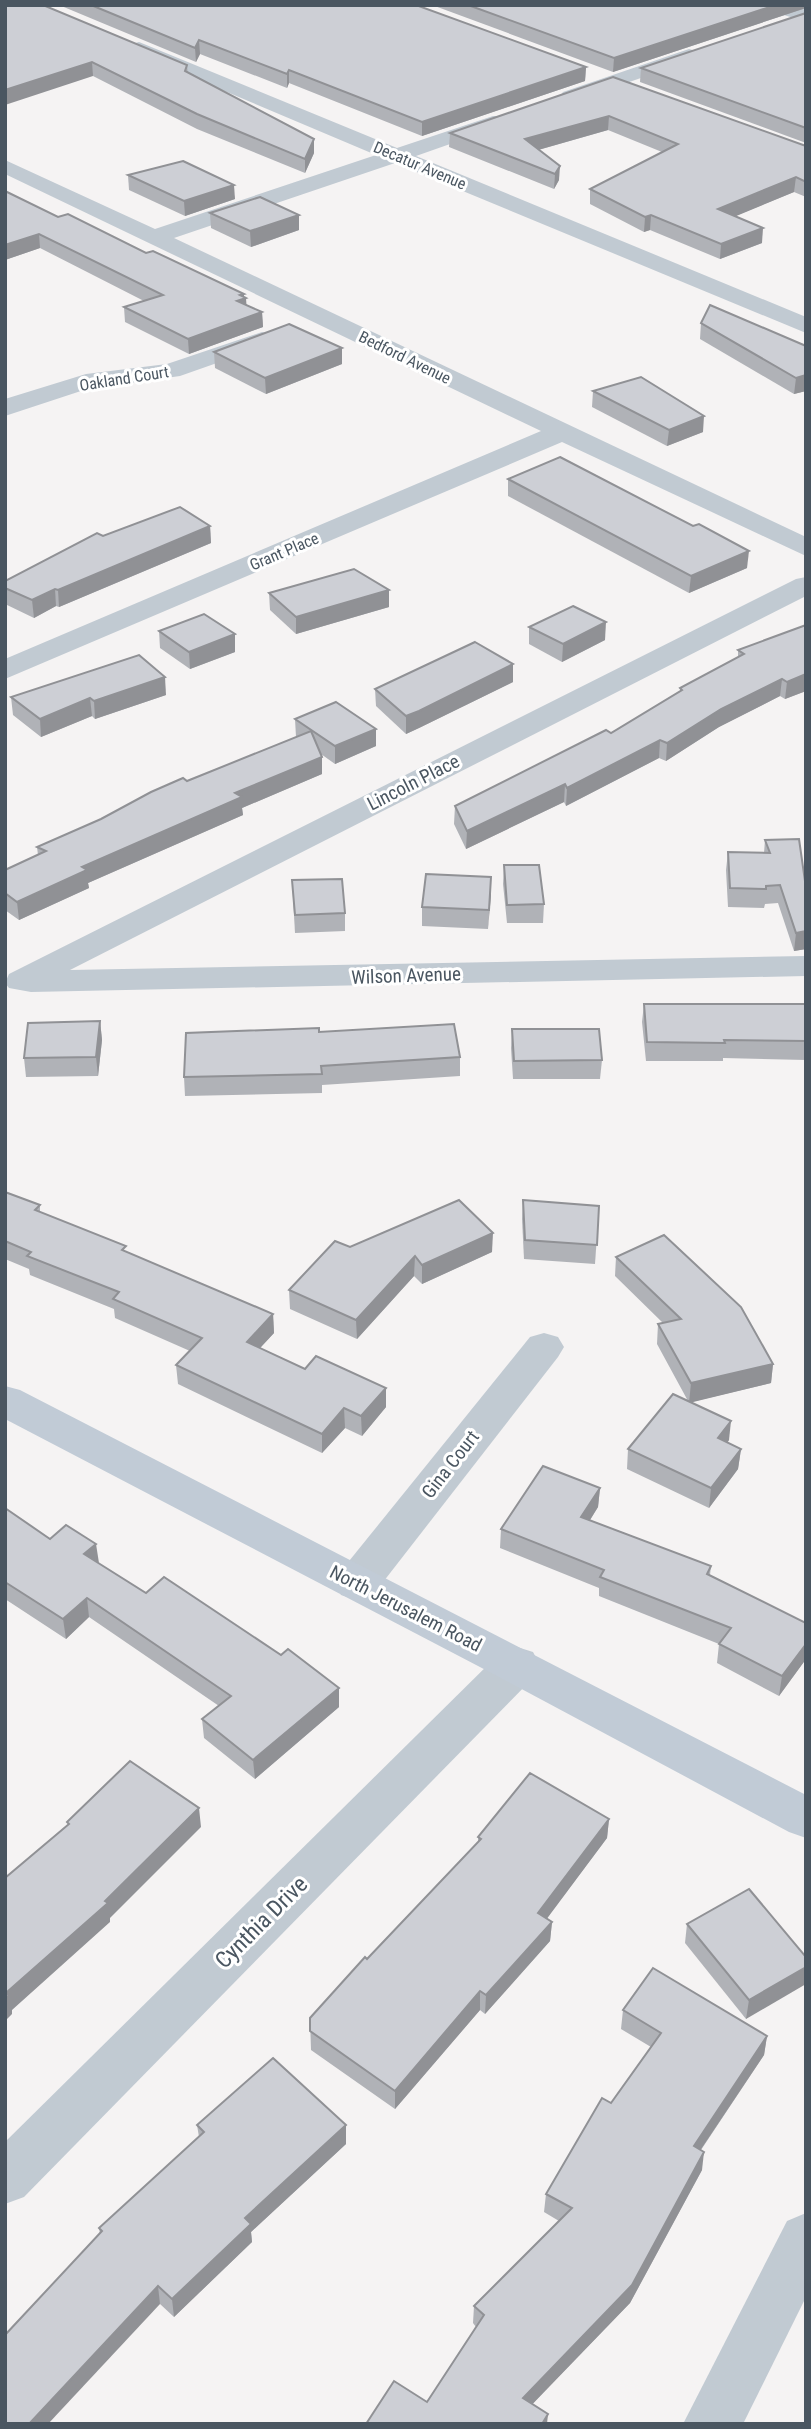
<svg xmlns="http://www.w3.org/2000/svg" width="811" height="2429" viewBox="0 0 811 2429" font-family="'Roboto Condensed',sans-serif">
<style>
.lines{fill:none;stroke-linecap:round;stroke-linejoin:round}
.minor{fill:#c1cad2;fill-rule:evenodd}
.secondary{fill:#c1cbd6;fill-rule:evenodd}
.wall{fill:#b0b2b7}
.shaded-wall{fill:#909195}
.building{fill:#cdcfd5;stroke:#909195;stroke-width:2}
.labels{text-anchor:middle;stroke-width:6;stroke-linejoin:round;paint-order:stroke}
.far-street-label{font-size:16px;fill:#4a5661;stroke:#fff}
.street-label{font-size:19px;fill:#4a5661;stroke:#fff}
.near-street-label{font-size:23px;fill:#4a5661;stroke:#fff}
</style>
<rect width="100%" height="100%" fill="#f5f3f3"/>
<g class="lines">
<g class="minor">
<polygon points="763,5 792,5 806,10 806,22 765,9"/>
<polygon points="139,42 397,148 493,116 507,116 511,120 507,124 416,156 806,317 806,333 395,163 174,238 806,537 806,556 562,442 5,679 5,659 541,431 5,174 5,160 155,229 376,155 132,52 129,48 132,44"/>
<polygon points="689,49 696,51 699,55 696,59 577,100 563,100 560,96 563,92"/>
<polygon points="262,332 271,334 274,339 271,344 180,376 87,389 5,416 5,399 86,374 167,364"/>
<polygon points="806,577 806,596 70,970 806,956 806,976 31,992 9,988 5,983 9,974 796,579"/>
<polygon points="544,1333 558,1337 564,1347 558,1357 373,1595 357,1600 341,1595 335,1583 341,1571 530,1337"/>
<polygon points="517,1647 533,1652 540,1665 533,1678 24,2197 5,2204 5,2142 501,1652"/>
<polygon points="806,2213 806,2297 743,2424 683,2424 787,2221"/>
</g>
<polygon class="secondary" points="5,1386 20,1390 806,1795 806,1838 789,1832 501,1678 5,1419"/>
</g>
<g class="wall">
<polygon points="5,5 187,65 188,73 314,139 314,153 305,173 197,129 93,76"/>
<polygon points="59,5 416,5 586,67 585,81 422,136 289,83 287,88 200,54 196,62"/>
<polygon points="432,5 806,5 806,8 613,72"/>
<polygon points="806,13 806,143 640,82 641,68"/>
<polygon points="613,77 806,146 806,197 794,192 735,216 762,243 720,259 650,230 644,232 590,204 590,189 662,152 608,130 538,150 559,180 554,189 449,147 450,133"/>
<polygon points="128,175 235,199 185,216 129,190"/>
<polygon points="5,191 58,217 244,294 244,297 246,298 246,305 262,312 263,327 189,354 125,322 124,307 144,301 40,248 5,260"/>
<polygon points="210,213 299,215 299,230 251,247 211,228"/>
<polygon points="701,323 806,346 806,391 794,394 700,339"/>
<polygon points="342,348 342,364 266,394 215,368 214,352"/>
<polygon points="593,391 703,432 667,446 592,407"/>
<polygon points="508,479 747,568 689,593 508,496"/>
<polygon points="210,526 211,543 59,607 56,606 34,618 5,604 5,581 103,536"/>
<polygon points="389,590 389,607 296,634 270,610 269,593"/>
<polygon points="806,625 806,691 785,699 780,696 719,727 666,761 659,758 566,806 564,802 466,849 454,824 455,806 611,733 680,691 680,688 738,658 738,650"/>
<polygon points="529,627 605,640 562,662 529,644"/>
<polygon points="159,631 235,652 190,669 160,648"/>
<polygon points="513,664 513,682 419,728 406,734 376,706 375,689"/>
<polygon points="166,695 95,719 92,716 41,737 13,715 11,697"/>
<polygon points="295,719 376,746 335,764 321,754 322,774 242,808 243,815 88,883 89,888 19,920 5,910 5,870 38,855 37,847 187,781 296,737"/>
<polygon points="765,840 806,888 806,949 794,951 778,903 765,904 764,908 728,907 726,870 728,852 764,853"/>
<polygon points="504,865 544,904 543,923 507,923 503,884"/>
<polygon points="491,877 488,929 422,926 422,907"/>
<polygon points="292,880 345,913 345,931 295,933"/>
<polygon points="644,1004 806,1004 806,1060 723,1058 723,1061 646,1061 642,1022"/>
<polygon points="100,1021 102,1040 98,1076 26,1077 24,1058"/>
<polygon points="512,1029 602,1060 600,1079 513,1079 511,1048"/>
<polygon points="319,1032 460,1057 460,1076 322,1085 322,1093 185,1096 184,1077"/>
<polygon points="5,1192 40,1205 40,1212 127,1252 273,1314 274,1333 260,1348 386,1407 362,1436 345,1428 322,1453 178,1384 176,1365 190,1351 115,1318 114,1309 30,1275 29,1269 5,1259"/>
<polygon points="523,1200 599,1206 595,1264 524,1259 522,1219"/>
<polygon points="350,1247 492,1252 422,1284 414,1276 357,1339 290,1309 289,1290"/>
<polygon points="616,1257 773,1364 771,1383 691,1402 729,1440 727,1443 741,1449 738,1469 709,1508 627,1469 628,1449 688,1401 657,1344 658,1324 663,1323 615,1276"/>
<polygon points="600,1488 598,1507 590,1520 711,1566 710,1575 806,1623 806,1659 779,1696 717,1663 719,1644 599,1596 599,1588 500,1548 501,1529"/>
<polygon points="5,1508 50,1539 98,1563 146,1593 339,1707 255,1779 204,1738 202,1719 219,1706 89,1617 66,1639 5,1599"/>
<polygon points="609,1819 607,1838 546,1919 552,1922 550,1941 485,2014 480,2010 395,2109 311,2050 310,2018 478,1842 478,1837"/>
<polygon points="687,1924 806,1957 746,2019 685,1943"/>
<polygon points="623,2010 767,2036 764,2055 701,2150 702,2170 630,2303 532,2404 427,2402 476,2327 473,2323 474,2306 559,2221 544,2212 546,2194 651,2047 621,2029"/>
<polygon points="197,2125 346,2125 346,2144 251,2232 252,2242 174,2317 160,2304 100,2234 99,2228 199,2137"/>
</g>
<g class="shaded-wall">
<polygon points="776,5 806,5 806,8 613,72 614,58"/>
<polygon points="199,40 200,54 196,62 195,48"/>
<polygon points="92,62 93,76 5,105 5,90"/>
<polygon points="586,67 585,81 422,136 422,122"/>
<polygon points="289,70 289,83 287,88 287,74"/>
<polygon points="609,116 608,130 524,154 525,139"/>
<polygon points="314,139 314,153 305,173 305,159"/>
<polygon points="560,166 559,180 554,189 555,174"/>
<polygon points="796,177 794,192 717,224 718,209"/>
<polygon points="234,185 235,199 185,216 184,201"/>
<polygon points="299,215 299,230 251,247 250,231"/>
<polygon points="651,215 650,230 644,232 645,217"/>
<polygon points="763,228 762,243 720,259 721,244"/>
<polygon points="39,234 40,248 5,260 5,245"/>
<polygon points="244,294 244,298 246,298 247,313 237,301 240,295"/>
<polygon points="262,312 263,327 189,354 188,339"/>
<polygon points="342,348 342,364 266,394 265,378"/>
<polygon points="806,375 806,391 794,394 796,378"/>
<polygon points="704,416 703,432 667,446 669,430"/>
<polygon points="210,526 211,543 59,607 58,590"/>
<polygon points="749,551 747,568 689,593 691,576"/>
<polygon points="55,589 56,606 34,618 32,600"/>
<polygon points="389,590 389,607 296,634 296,617"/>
<polygon points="606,622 605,640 562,662 563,644"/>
<polygon points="235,634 235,652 190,669 189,652"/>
<polygon points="513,664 513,682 419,728 406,734 406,716"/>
<polygon points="806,674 806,691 785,699 787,682"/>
<polygon points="165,677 166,695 95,719 94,701"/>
<polygon points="782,679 780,696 719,727 666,761 667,743 721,709"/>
<polygon points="90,698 92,716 41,737 40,719"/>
<polygon points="376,729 376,746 335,764 335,746"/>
<polygon points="660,740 659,758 566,806 567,788"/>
<polygon points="322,757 322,774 242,808 243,815 88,883 89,888 19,920 17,902 82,867 235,793"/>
<polygon points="565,784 564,802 466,849 467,831"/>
<polygon points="491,877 491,895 488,929 489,910"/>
<polygon points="806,931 806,949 794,951 796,933"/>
<polygon points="100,1021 102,1040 98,1076 96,1057"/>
<polygon points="493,1233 492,1252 422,1284 422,1265"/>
<polygon points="415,1256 414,1276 357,1339 356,1320"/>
<polygon points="273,1314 274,1333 248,1361 247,1342"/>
<polygon points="773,1364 771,1383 689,1403 691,1383"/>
<polygon points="386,1388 386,1407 362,1436 361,1416"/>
<polygon points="344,1408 345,1428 322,1453 322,1434"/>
<polygon points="731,1421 729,1440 716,1458 718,1438"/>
<polygon points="741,1449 738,1469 709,1508 711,1488"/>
<polygon points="600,1488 598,1507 580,1536 581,1517"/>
<polygon points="96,1544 99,1563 84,1554"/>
<polygon points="87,1598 89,1617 66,1639 63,1619"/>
<polygon points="806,1644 806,1659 779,1696 782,1676"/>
<polygon points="339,1688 339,1707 255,1779 253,1760"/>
<polygon points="199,1808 201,1827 110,1918 110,1922 12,2010 12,2014 5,2021 6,1993 105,1901"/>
<polygon points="609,1819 607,1838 537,1932 538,1913"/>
<polygon points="552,1922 550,1941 485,2014 486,1995"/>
<polygon points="806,1967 806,1984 746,2019 749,2000"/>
<polygon points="480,1991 480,2010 395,2109 395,2091"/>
<polygon points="767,2036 764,2055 691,2164 694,2146"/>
<polygon points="346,2125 346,2144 251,2232 252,2242 174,2317 172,2299 245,2218"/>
<polygon points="704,2152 702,2170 630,2303 522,2415 523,2398"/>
<polygon points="158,2286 160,2304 48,2424 29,2424"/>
<polygon points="548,2414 547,2424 542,2424"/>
</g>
<g class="building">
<polygon points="5,5 43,5 187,65 185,71 314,139 305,159 197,114 92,62 5,90"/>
<polygon points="91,5 416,5 586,67 422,122 289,70 287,74 199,40 195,48"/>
<polygon points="468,5 776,5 614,58"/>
<polygon points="806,13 806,128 641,68"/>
<polygon points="613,77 806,146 806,182 796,177 718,209 763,228 721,244 651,215 645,217 590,189 678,144 609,116 525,139 560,166 555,174 450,133"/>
<polygon points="183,161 234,185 184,201 128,175"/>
<polygon points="5,191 58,217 68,214 146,253 153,251 244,294 240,295 246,298 237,301 262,312 188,339 124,307 163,295 39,234 5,245"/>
<polygon points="260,197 299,215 250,231 210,213"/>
<polygon points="710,305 806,346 806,375 796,378 701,323"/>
<polygon points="289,324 342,348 265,378 214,352"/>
<polygon points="641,377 704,416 669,430 593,391"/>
<polygon points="560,457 693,526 699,524 749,551 691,576 508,479"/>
<polygon points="180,507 210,526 58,590 55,589 32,600 5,588 5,581 97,533 103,536"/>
<polygon points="354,569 389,590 296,617 269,593"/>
<polygon points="573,606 606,622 563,644 529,627"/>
<polygon points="204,614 235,634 189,652 159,631"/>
<polygon points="806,625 806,674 787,682 782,679 721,709 667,743 660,740 567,788 565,784 467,831 455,806 606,730 611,733 682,690 680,688 744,654 738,650"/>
<polygon points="475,642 513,664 419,711 406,716 375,689"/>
<polygon points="139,655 165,677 94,701 90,698 40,719 11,697"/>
<polygon points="336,702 376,729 335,746 295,719"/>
<polygon points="311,731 322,757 235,793 242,797 82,867 87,870 17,902 5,893 5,870 46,851 37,847 101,819 151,792 183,778 187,781"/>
<polygon points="799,839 806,888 806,931 796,933 780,885 766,886 766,889 730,888 728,852 770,853 765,840"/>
<polygon points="504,865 539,865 544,904 507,905"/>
<polygon points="426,874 491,877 489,910 422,907"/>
<polygon points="342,879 345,913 295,915 292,880"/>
<polygon points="644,1004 806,1004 806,1041 724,1040 725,1043 647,1042"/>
<polygon points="100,1021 96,1057 24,1058 28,1023"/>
<polygon points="454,1024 460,1057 321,1066 322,1074 184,1077 186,1033 319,1028 319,1032"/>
<polygon points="512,1029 599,1029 602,1060 514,1061"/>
<polygon points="5,1192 40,1205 35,1210 126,1246 122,1250 273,1314 247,1342 305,1369 316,1356 386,1388 361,1416 344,1408 322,1434 176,1365 202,1338 113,1299 119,1292 27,1256 31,1252 5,1241"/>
<polygon points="459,1200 493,1233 422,1265 415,1256 356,1320 289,1290 335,1241 350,1247"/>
<polygon points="523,1200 599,1206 597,1245 525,1240"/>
<polygon points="664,1235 741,1307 773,1364 691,1383 658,1324 681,1319 616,1257"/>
<polygon points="673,1394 731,1421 718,1438 741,1449 711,1488 628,1449"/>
<polygon points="543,1466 600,1488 581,1517 711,1566 707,1574 806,1623 806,1644 782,1676 719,1644 731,1628 600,1577 604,1570 501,1529"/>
<polygon points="5,1508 50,1539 66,1525 96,1544 84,1554 146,1593 164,1577 281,1655 288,1649 339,1688 253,1760 202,1719 231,1696 87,1598 63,1619 5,1582"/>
<polygon points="130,1761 199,1808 105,1901 108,1903 6,1993 9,1995 5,1999 5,1878 69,1824 67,1822"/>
<polygon points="530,1773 609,1819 538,1913 552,1922 486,1995 480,1991 395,2091 310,2031 310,2018 365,1957 367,1959 481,1839 478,1837"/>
<polygon points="749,1889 806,1957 806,1967 749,2000 687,1924"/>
<polygon points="653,1968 767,2036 694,2146 704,2152 632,2285 523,2398 548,2414 542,2424 366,2424 394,2381 427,2402 484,2315 474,2306 572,2208 546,2194 602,2098 611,2103 661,2033 623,2010"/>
<polygon points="273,2058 346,2125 245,2218 251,2224 172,2299 158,2286 29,2424 5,2424 5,2335 102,2231 99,2228 204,2132 197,2125"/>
</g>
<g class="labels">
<g class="far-street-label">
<text transform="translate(420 165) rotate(23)" y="6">Decatur Avenue</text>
<text transform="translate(405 357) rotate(26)" y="6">Bedford Avenue</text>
<text transform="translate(124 378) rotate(-9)" y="6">Oakland Court</text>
<text transform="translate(284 551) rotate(-23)" y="6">Grant Place</text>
</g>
<g class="street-label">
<text transform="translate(413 782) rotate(-27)" y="7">Lincoln Place</text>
<text transform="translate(406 975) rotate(-2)" y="7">Wilson Avenue</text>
<text transform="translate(450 1464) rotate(-52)" y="7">Gina Court</text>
<text transform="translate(406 1608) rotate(27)" y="7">North Jerusalem Road</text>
</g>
<g class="near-street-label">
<text transform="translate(261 1922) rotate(-45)" y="8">Cynthia Drive</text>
</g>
</g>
<rect width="811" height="2429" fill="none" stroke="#4a5661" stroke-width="14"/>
</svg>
